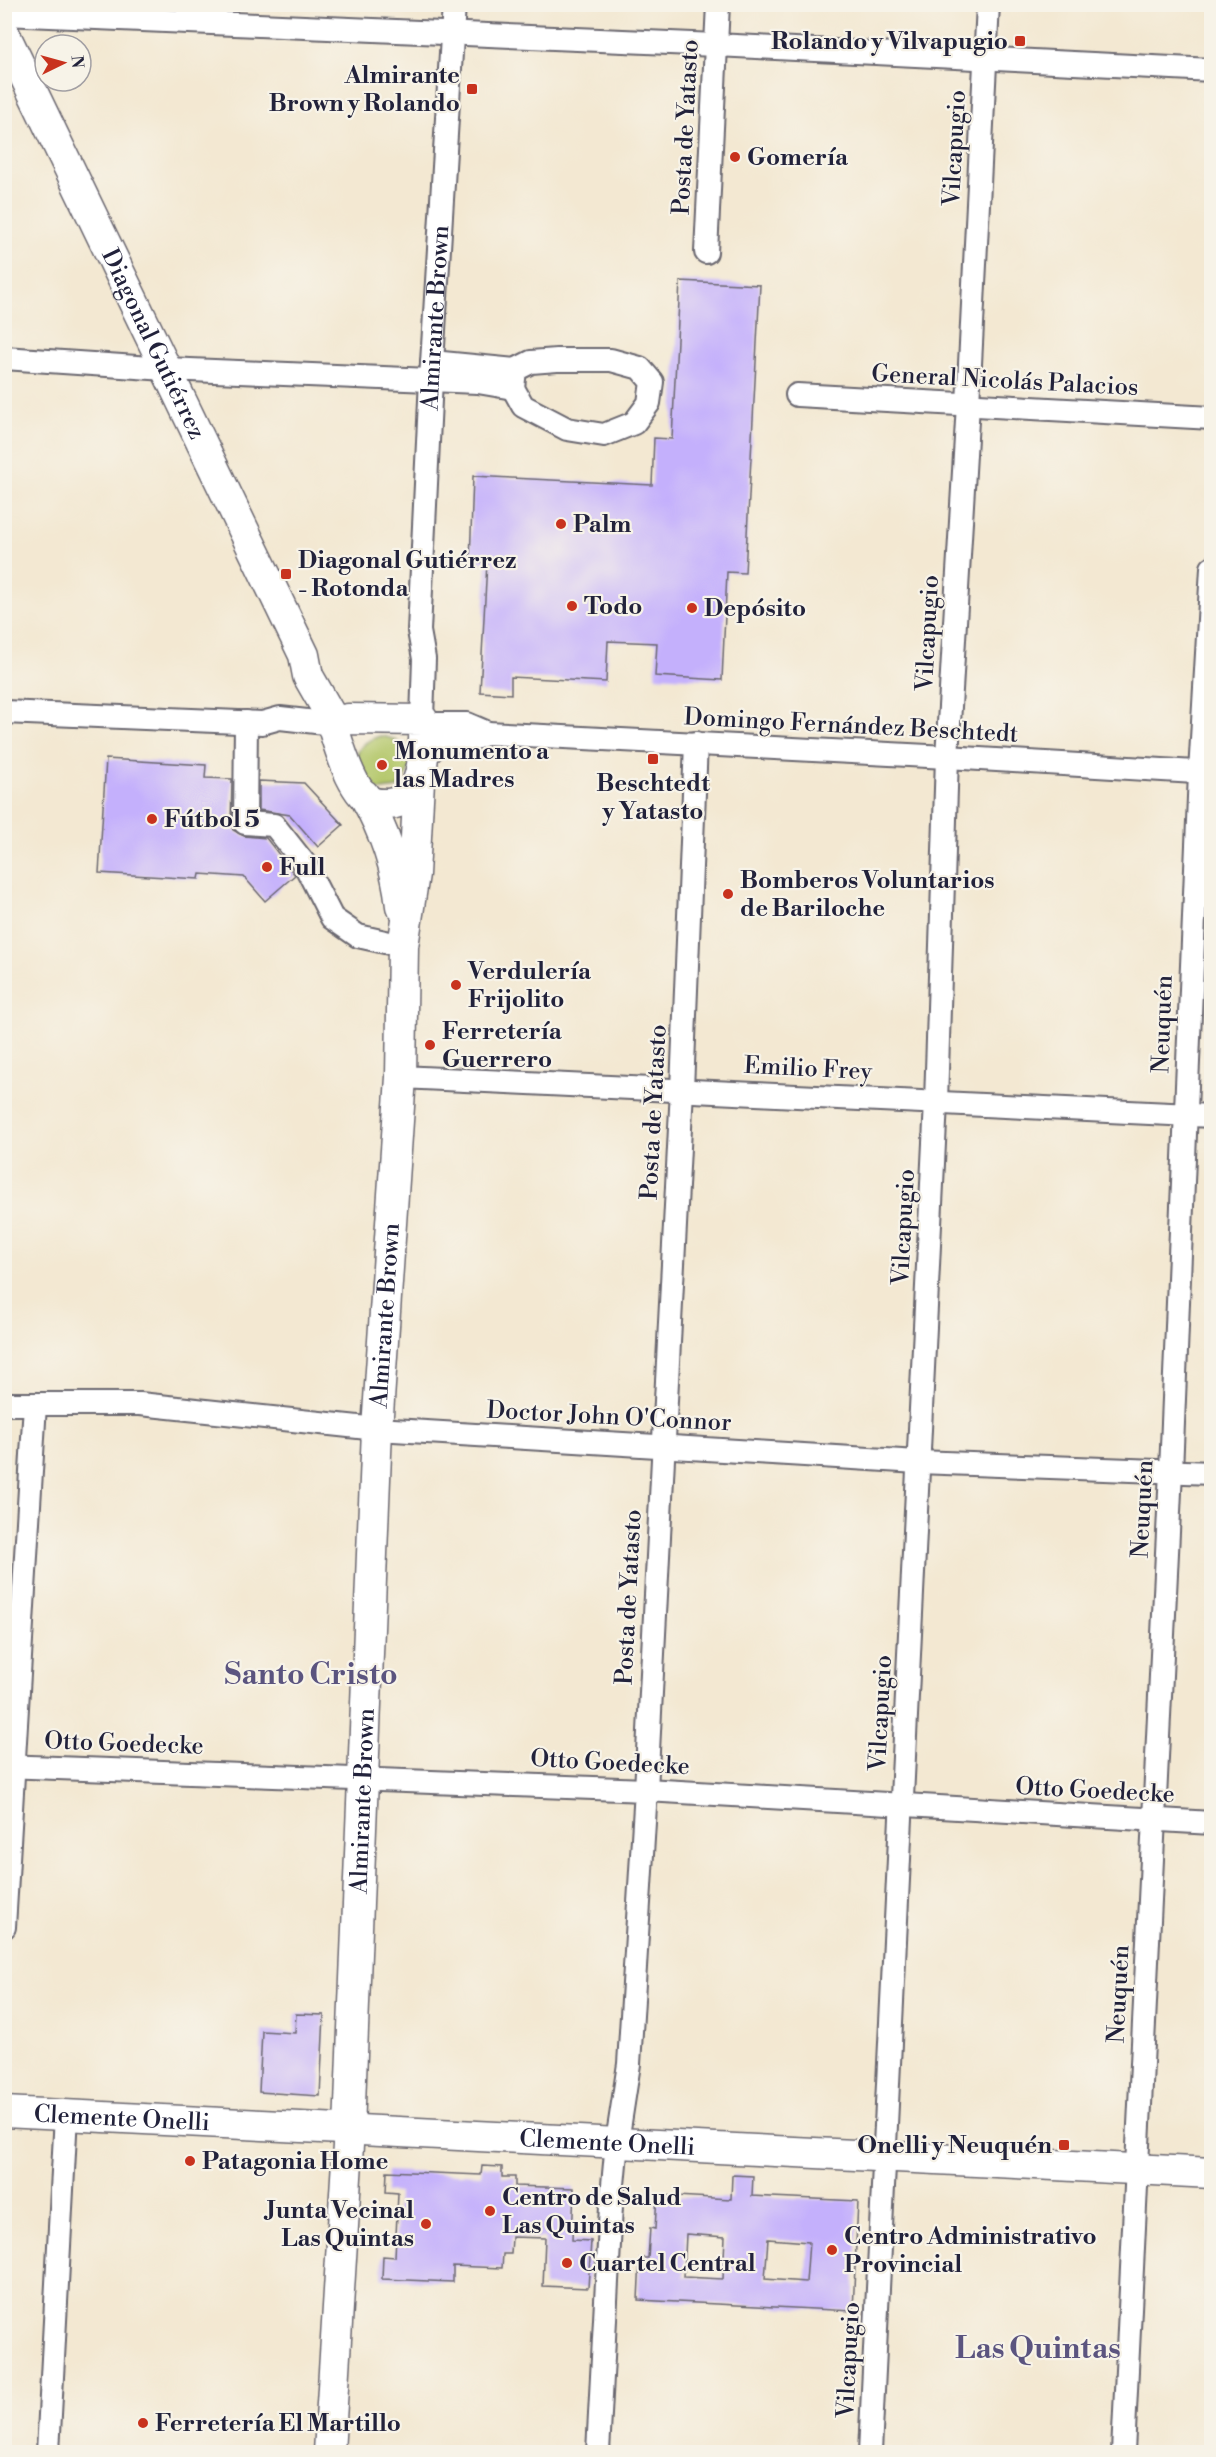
<svg xmlns="http://www.w3.org/2000/svg" width="1216" height="2457" viewBox="0 0 1216 2457" font-family="'Libre Bodoni',serif">
<style>
.green{fill:#b4c76b;stroke:#6b7453;stroke-width:1.5}
.building{fill:#c4b0fc;fill-rule:evenodd}
.lines{fill:none;stroke-linecap:round;stroke-linejoin:round}
.minor-casing{stroke:#6b6770;stroke-width:26}
.major-casing{stroke:#6b6770;stroke-width:33}
.minor{stroke:#fff;stroke-width:22}
.major{stroke:#fff;stroke-width:30}
.poi-dot{fill:#c8321e;stroke:#f7f3e8;stroke-width:2}
.labels{text-anchor:middle;stroke-width:4.5;stroke-linejoin:round;paint-order:stroke}
.poi-label{font-size:24px;font-weight:bold;fill:#22223b;stroke:#f7f3e8;text-anchor:start}
.street-label{font-size:24px;fill:#22223b;stroke:#f7f3e8}
.district-label{font-size:30px;font-weight:bold;fill:#5b547f;stroke:#f7f3e8}
</style>
<rect width="100%" height="100%" fill="#f7f3e8"/>
<filter id="ink" filterUnits="userSpaceOnUse"><feTurbulence type="fractalNoise" baseFrequency=".0167" numOctaves="2"/><feDisplacementMap in="SourceGraphic" scale="12" xChannelSelector="R" yChannelSelector="G"/><feConvolveMatrix kernelMatrix="1 2 1 2 8 2 1 2 1" color-interpolation-filters="sRGB"/></filter>
<filter id="wash" filterUnits="userSpaceOnUse"><feTurbulence type="fractalNoise" baseFrequency=".008" numOctaves="4" result="noise"/><feDisplacementMap in="SourceGraphic" scale="24" xChannelSelector="R" yChannelSelector="G"/><feGaussianBlur stdDeviation="1.35" result="paint"/><feColorMatrix in="noise" values="0 0 0 0 0 0 0 0 0 0 0 0 0 0 0 0 0 1.4 0 .05"/><feComposite in="paint" operator="in"/></filter>
<g filter="url(#wash)">
<rect width="100%" height="100%" fill="#f3e8d2"/>
<path class="green" d="M380 736C395 737 415 750 410 767 408 774 402 782 398 788L373 791 356 758C359 745 368 740 380 736Z"/>
<g id="blocks">
<g class="building">
<polygon points="680,281 760,285 745,573 727,572 722,680 655,676 657,643 608,641 606,682 511,677 511,694 480,692 487,562 470,562 473,476 652,485 654,438 672,439"/>
<polygon points="106,759 206,765 205,778 232,779 231,823 233,830 244,836 266,838 295,875 265,901 244,877 200,874 199,879 99,873"/>
<polygon points="259,781 304,783 343,825 318,847 290,815 259,810"/>
<polygon points="296,2014 324,2015 320,2096 259,2092 262,2031 295,2033"/>
<polygon points="482,2166 502,2167 502,2177 515,2177 515,2186 574,2188 572,2240 591,2241 588,2288 543,2286 545,2238 512,2237 511,2254 503,2254 502,2268 453,2266 453,2282 382,2279 383,2256 395,2257 398,2193 386,2192 387,2171 481,2175"/>
<path d="M732 2175 753 2176 752 2196 858 2201 853 2311 638 2300 640 2258H648L650 2228 655 2229 657 2195 731 2199ZM686 2234 725 2237 723 2279 684 2277ZM768 2239 809 2242 806 2282 765 2279Z"/>
</g>
</g>
</g>
<g filter="url(#ink)">
<use href="#blocks" fill-opacity="0" stroke="#6b6770" stroke-width="1.5"/>
<g class="lines">
<g class="minor-casing">
<g id="minor">
<polyline points="4,14 716,45 1212,70"/>
<polyline points="706,252 718,4"/>
<polyline points="4,358 166,369 478,382 513,388"/>
<polygon points="557,360 611,360 640,368 652,382 649,403 634,423 604,435 567,429 523,406 513,388 515,370 531,362"/>
<polyline points="432,362 515,370"/>
<polyline points="797,395 1212,418"/>
<polyline points="4,712 262,723 280,718 334,724"/>
<path id="s1" d="M422 719 424 659 419 631 431 379 454 4"/>
<polyline points="246,722 245,823 274,825 304,863 332,918 358,936 403,946"/>
<polyline points="424,724 467,724 488,733 947,757 1212,773"/>
<path d="M423 759C438 742 444 742 465 740 472 740 481 736 488 733"/>
<polyline points="401,1077 1212,1116"/>
<polyline points="4,1404 140,1404 377,1429 918,1462 1212,1473"/>
<polyline points="4,1766 646,1790 1212,1823"/>
<polyline points="4,1927 35,1404"/>
<polyline points="48,2452 66,2115"/>
<polyline points="598,2452 611,2206 617,2142 629,2064 646,1790 682,1089 696,743"/>
<polyline points="870,2452 936,1102 947,757 968,404 988,4"/>
<polyline points="1123,2452 1171,1471 1200,773 1212,568"/>
</g>
</g>
<g class="major-casing">
<g id="major">
<path id="s2" d="M4 33 304 655 308 676 335 723"/>
<path d="M348 719 423 720C425 727 424 735 424 743 423 767 420 802 388 804 382 804 375 804 370 801 352 791 339 747 333 727L337 721Z"/>
<path d="M364 795C383 829 397 867 401 906"/>
<path id="s3" d="M4 2112 1212 2173"/>
<path id="s4" d="M329 2452 349 2129 377 1429 401 1077 403 946 414 874 419 781"/>
</g>
</g>
<use href="#minor" class="minor"/>
<use href="#major" class="major"/>
</g>
</g>
<g class="poi-dot">
<rect x="1014" y="35" width="12" height="12" rx="3"/>
<rect x="466" y="83" width="12" height="12" rx="3"/>
<circle cx="735" cy="157" r="6"/>
<circle cx="561" cy="524" r="6"/>
<rect x="280" y="568" width="12" height="12" rx="3"/>
<circle cx="572" cy="606" r="6"/>
<circle cx="692" cy="608" r="6"/>
<rect x="647" y="753" width="12" height="12" rx="3"/>
<circle cx="382" cy="765" r="6"/>
<circle cx="152" cy="819" r="6"/>
<circle cx="267" cy="867" r="6"/>
<circle cx="728" cy="894" r="6"/>
<circle cx="456" cy="985" r="6"/>
<circle cx="430" cy="1045" r="6"/>
<rect x="1058" y="2139" width="12" height="12" rx="3"/>
<circle cx="190" cy="2161" r="6"/>
<circle cx="490" cy="2211" r="6"/>
<circle cx="426" cy="2224" r="6"/>
<circle cx="832" cy="2250" r="6"/>
<circle cx="567" cy="2263" r="6"/>
<circle cx="143" cy="2423" r="6"/>
</g>
<g class="labels">
<g class="poi-label">
<text x="1008" y="49" text-anchor="end">Rolando y Vilvapugio</text>
<text x="460" y="83" text-anchor="end">Almirante<tspan x="460" dy="28">Brown y Rolando</tspan></text>
<text x="747" y="165">Gomería</text>
<text x="573" y="532">Palm</text>
<text x="298" y="568">Diagonal Gutiérrez<tspan x="298" dy="28">- Rotonda</tspan></text>
<text x="584" y="614">Todo</text>
<text x="704" y="616">Depósito</text>
<text x="394" y="759">Monumento a<tspan x="394" dy="28">las Madres</tspan></text>
<text x="653" y="791" text-anchor="middle">Beschtedt<tspan x="653" dy="28">y Yatasto</tspan></text>
<text x="164" y="827">Fútbol 5</text>
<text x="279" y="875">Full</text>
<text x="740" y="888">Bomberos Voluntarios<tspan x="740" dy="28">de Bariloche</tspan></text>
<text x="468" y="979">Verdulería<tspan x="468" dy="28">Frijolito</tspan></text>
<text x="442" y="1039">Ferretería<tspan x="442" dy="28">Guerrero</tspan></text>
<text x="1052" y="2153" text-anchor="end">Onelli y Neuquén</text>
<text x="202" y="2169">Patagonia Home</text>
<text x="502" y="2205">Centro de Salud<tspan x="502" dy="28">Las Quintas</tspan></text>
<text x="414" y="2218" text-anchor="end">Junta Vecinal<tspan x="414" dy="28">Las Quintas</tspan></text>
<text x="844" y="2244">Centro Administrativo<tspan x="844" dy="28">Provincial</tspan></text>
<text x="579" y="2271">Cuartel Central</text>
<text x="155" y="2431">Ferretería El Martillo</text>
</g>
<g class="street-label">
<text transform="translate(685 127) rotate(-87)" y="8">Posta de Yatasto</text>
<text transform="translate(954 148) rotate(-87)" y="8">Vilcapugio</text>
<text dy="8" stroke="none"><textPath href="#s1" startOffset="402">Almirante Brown</textPath></text>
<text dy="8" stroke="none"><textPath href="#s2" startOffset="345">Diagonal Gutiérrez</textPath></text>
<text transform="translate(1005 380) rotate(3)" y="8">General Nicolás Palacios</text>
<text transform="translate(927 633) rotate(-87)" y="8">Vilcapugio</text>
<text transform="translate(851 725) rotate(3)" y="8">Domingo Fernández Beschtedt</text>
<text transform="translate(1162 1024) rotate(-88)" y="8">Neuquén</text>
<text transform="translate(808 1068) rotate(3)" y="8">Emilio Frey</text>
<text transform="translate(653 1112) rotate(-87)" y="8">Posta de Yatasto</text>
<text transform="translate(903 1227) rotate(-87)" y="8">Vilcapugio</text>
<text dy="8" stroke="none"><textPath href="#s4" startOffset="1138">Almirante Brown</textPath></text>
<text transform="translate(609 1416) rotate(3)" y="8">Doctor John O'Connor</text>
<text transform="translate(1142 1509) rotate(-87)" y="8">Neuquén</text>
<text transform="translate(628 1597) rotate(-87)" y="8">Posta de Yatasto</text>
<text transform="translate(880 1713) rotate(-87)" y="8">Vilcapugio</text>
<text transform="translate(124 1743) rotate(2)" y="8">Otto Goedecke</text>
<text transform="translate(610 1762) rotate(3)" y="8">Otto Goedecke</text>
<text transform="translate(1095 1790) rotate(3)" y="8">Otto Goedecke</text>
<text dy="8" stroke="none"><textPath href="#s4" startOffset="652">Almirante Brown</textPath></text>
<text transform="translate(1118 1994) rotate(-87)" y="8">Neuquén</text>
<text dy="8" stroke="none"><textPath href="#s3" startOffset="118">Clemente Onelli</textPath></text>
<text dy="8" stroke="none"><textPath href="#s3" startOffset="604">Clemente Onelli</textPath></text>
<text transform="translate(848 2360) rotate(-87)" y="8">Vilcapugio</text>
</g>
<g class="district-label">
<text x="311" y="1684">Santo Cristo</text>
<text x="1038" y="2358">Las Quintas</text>
</g>
</g>
<rect width="1216" height="2457" fill="none" stroke="#f7f3e8" stroke-width="24"/>
<g transform="translate(63 63) rotate(85)"><circle r="28" fill="#f7f3e8" stroke="#a29fa3" stroke-width="1.5"/>
<path d="M0-4.5L10 22L0 15L-10 22Z" fill="#c8321e"/>
<text y="-9" font-size="16" font-weight="bold" text-anchor="middle" fill="#22223b">N</text>
</g>
</svg>
